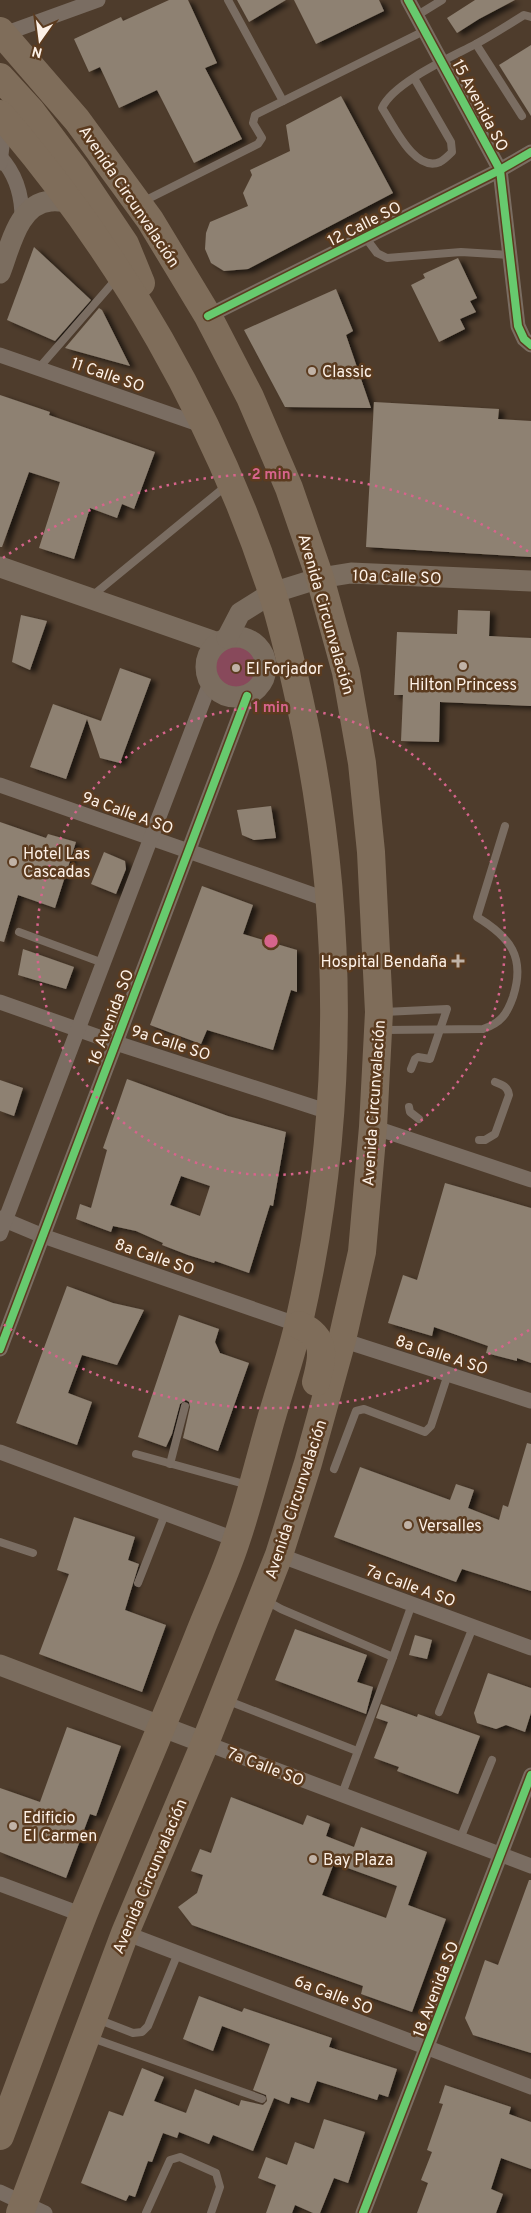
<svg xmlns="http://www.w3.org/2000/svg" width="531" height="2213" viewBox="0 0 531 2213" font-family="Overpass,sans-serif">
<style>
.green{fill:#88495b}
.building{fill:#8e8172;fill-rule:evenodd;filter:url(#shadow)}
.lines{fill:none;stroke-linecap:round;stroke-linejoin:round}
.lane{stroke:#7a6d62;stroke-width:8}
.street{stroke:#7a6d62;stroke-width:15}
.secondary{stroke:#7b6d5f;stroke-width:21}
.highway{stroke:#7f6d5a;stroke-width:28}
.cycleway-casing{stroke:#5b3b1f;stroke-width:11}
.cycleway{stroke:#67ca6e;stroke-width:8}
.ring{fill:none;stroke:#d7648c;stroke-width:2.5;stroke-dasharray:2.5 5}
.poi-dot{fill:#c0b2a6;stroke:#5b3b1f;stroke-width:2}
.labels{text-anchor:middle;stroke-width:5;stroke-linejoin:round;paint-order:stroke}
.street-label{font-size:16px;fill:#fdf1e7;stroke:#5b3b1f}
.poi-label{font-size:16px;fill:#fdf1e7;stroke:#5b3b1f;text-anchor:start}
.centre{fill:#d7648c;stroke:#5b3b1f;stroke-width:2.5}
.ring-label{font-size:15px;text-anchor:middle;font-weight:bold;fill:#d7648c;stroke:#5b3b1f;stroke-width:5;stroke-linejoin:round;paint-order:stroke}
</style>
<defs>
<filter id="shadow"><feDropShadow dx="5.5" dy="3" stdDeviation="2.5" flood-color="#0009"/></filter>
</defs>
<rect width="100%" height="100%" fill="#4e3c2c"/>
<circle class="green" cx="236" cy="667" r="22"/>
<g class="building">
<polygon points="169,0 188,0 217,63 205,68 242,139 194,163 157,90 119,108 100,67 89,72 74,39 121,17 123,21"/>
<polygon points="237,0 286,0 249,22"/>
<polygon points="294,0 379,0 384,11 316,44"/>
<polygon points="475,0 515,0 479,19 457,33 447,18"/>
<polygon points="531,45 531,116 499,65"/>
<polygon points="341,96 393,193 248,269 224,271 211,263 205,249 206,233 210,222 248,206 243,193 252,175 250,170 290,151 286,125"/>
<polygon points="34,247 91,300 55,341 7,320"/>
<polygon points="458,258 477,298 470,301 476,312 460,319 465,329 439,342 411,285 425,278 423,274"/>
<polygon points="336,289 353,331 346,335 371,408 285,407 244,330"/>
<polygon points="99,308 102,310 130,366 65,348"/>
<polygon points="0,395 50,412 49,415 155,452 134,509 122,504 117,518 90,508 74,559 39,548 60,482 29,472 2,547 0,547"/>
<polygon points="374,402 499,409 498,419 531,421 531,557 366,547"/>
<polygon points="458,610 490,611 489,636 531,638 531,706 440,702 439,742 401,741 403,695 394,695 397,632 457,634"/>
<polygon points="21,615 47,621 30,670 12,662"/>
<polygon points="120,668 151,679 120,763 100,758 87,719 66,779 30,767 53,704 101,721"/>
<polygon points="271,806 276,838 254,840 242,835 237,810"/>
<polygon points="0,822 46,838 48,834 76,842 55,908 18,895 4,942 0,941"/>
<polygon points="104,852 125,861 126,869 116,894 91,884"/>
<polygon points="202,886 253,905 243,934 297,950 297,992 291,990 273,1050 207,1030 201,1044 150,1025"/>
<polygon points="23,949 74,967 66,989 18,975"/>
<path d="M127 1079 228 1116 286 1132 273 1206 270 1205 249 1273 215 1261 214 1263 188 1255 162 1245 163 1243 136 1231 113 1226 111 1232 76 1219 80 1204 91 1208 107 1150 103 1148ZM181 1176 210 1186 200 1216 170 1205Z"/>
<polygon points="0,1080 23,1088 14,1116 0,1111"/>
<polygon points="445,1183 531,1208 531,1363 517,1358 517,1361 486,1353 488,1346 434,1327 432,1336 388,1323 403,1275 417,1280"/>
<polygon points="67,1286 113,1303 144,1310 117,1365 82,1355 68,1393 92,1402 77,1445 16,1423"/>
<polygon points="179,1315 219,1329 215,1342 220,1353 249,1363 218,1451 183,1438 190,1407 189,1402 186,1400 180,1404 172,1434 166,1447 138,1437"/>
<polygon points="527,1443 531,1444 531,1591 462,1569 456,1582 334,1537 360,1467 450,1500 456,1484 474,1490 468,1508 499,1520 503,1505 508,1507"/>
<polygon points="74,1517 135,1537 128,1560 139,1564 125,1610 166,1625 142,1692 39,1654 69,1574 57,1570"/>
<polygon points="295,1629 367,1655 357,1682 373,1687 366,1714 275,1680"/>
<polygon points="415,1635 432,1640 427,1659 409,1655"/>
<polygon points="488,1673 531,1688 531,1713 525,1732 506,1725 496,1729 477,1723 474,1713"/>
<polygon points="381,1704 417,1717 418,1714 480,1736 458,1794 397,1771 399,1767 374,1758 388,1722 376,1718"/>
<polygon points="67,1727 121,1746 96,1816 90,1814 66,1878 0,1852 0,1788 40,1802"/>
<path d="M231 1797 303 1825 307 1815 330 1824 326 1836 354 1847 361 1827 427 1852 408 1905 446 1919 412 2012 361 1994 363 1986 192 1925 178 1907 197 1893 203 1875 191 1871 200 1849 211 1853ZM334 1863 397 1886 386 1918 322 1895Z"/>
<polygon points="529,1880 531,1880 531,2053 473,2035 465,2018 485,1960 498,1965"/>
<polygon points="199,1996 242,2012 244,2008 332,2038 329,2047 397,2069 388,2097 379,2094 377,2100 317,2081 309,2103 291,2097 289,2104 274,2098 253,2151 213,2135 209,2144 179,2132 177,2138 163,2133 152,2162 148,2161 135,2197 129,2195 126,2201 81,2183 109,2111 123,2116 142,2068 164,2077 154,2101 186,2113 195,2089 239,2106 241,2100 263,2105 267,2101 266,2095 253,2090 270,2044 222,2026 213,2051 183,2039"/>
<polygon points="445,2085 511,2107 509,2114 531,2122 531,2169 501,2158 491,2189 503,2194 496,2213 417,2213 428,2183 421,2180 432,2152 427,2150 443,2104 439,2103"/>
<polygon points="324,2119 365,2132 348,2183 334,2178 320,2213 313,2213 295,2205 292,2213 266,2213 276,2185 258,2178 266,2157 287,2165 295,2142 314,2149"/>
</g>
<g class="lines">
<g class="lane">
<polyline points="228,0 283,101"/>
<polyline points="416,16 442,0"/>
<polyline points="476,44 522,116"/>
<path d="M414 78 451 142 452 152C449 155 444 160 440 162 415 173 394 126 382 108 393 83 449 58 474 45 491 36 508 25 524 15L531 17"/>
<polyline points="142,202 258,144 262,138 253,123 255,115 424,31"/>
<polyline points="365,237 377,253 387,258 461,252 510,255"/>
<polyline points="38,369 117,278"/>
<polyline points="92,596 226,486"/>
<polyline points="19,932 103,963"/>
<polyline points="384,1012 447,1009 430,1059 418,1057 415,1059 411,1069"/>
<path d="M384 1030 483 1029C501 1023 507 1014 513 997 526 957 510 937 477 917L505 826"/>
<polyline points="409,1107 410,1112 419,1119"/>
<path d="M479 1140H485L495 1134 509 1095C508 1087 503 1085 495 1082"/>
<polyline points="136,1454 248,1485"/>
<polyline points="170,1464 185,1406"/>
<polyline points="334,1469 356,1411 364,1409 425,1432 431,1426 448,1374"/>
<polyline points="0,1542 33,1553"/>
<polyline points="138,1583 165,1514"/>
<polyline points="267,1601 281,1609 393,1657 342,1794"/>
<polyline points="393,1657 412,1604"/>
<polyline points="226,1700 357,1751"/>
<polyline points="439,1712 473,1627"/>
<polyline points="460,1839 492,1760"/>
<polyline points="97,2019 133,2033 142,2032 148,2026 178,1953"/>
<polyline points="92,2038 262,2099"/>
<polyline points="146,2213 170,2160 180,2157 216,2173 220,2187 211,2213"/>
</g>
<g class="street">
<polyline points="408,0 500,170 518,326 524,339 531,345"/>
<polyline points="4,34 98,0"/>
<path d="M0 157C16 174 22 195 22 218"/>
<polyline points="0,163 5,121"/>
<polyline points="208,316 500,170 531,152"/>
<polyline points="0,355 204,426"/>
<polyline points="0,785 331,901"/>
<polyline points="0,1002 116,1043 332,1113"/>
<polyline points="373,1127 531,1180"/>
<polyline points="0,1218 43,1236 299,1325"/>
<polyline points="0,1234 210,683"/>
<polyline points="342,1340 531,1401"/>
<polyline points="0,1349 247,696"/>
<polyline points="0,1452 237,1540"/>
<polyline points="279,1555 531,1648"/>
<polyline points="205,1743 531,1866"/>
<polyline points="0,1884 83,1915"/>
<polyline points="125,1933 531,2087"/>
<polyline points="0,2192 45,2213"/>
<polyline points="363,2213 531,1775"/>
</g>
<g class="secondary">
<path d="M0 273C10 248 18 203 51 201 58 200 65 202 71 202"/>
<polyline points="0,567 218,643"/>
<circle cx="236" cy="667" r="30"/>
<polyline points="227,638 240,613 272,593 320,578 351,573 531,581"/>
<polyline points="0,1665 205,1743"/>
</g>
<g class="highway">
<polyline points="0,31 77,120 150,220 208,316 250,397 289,488 320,578 346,672 362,763 371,852 379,1012 373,1127 362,1252 342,1340 308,1463 279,1555 205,1743 125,1933 20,2213"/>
<polyline points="0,77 31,111 76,171 125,244 141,283"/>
<path d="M0 114C120 253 215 417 272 592 283 627 291 662 299 698 345 904 346 1115 299 1322 292 1353 281 1385 272 1416 260 1457 250 1500 236 1541 226 1572 212 1602 200 1632 163 1726 122 1819 84 1913 55 1987 28 2062 0 2136"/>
<path d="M299 1325C327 1337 323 1356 316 1382"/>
</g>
<g class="cycleway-casing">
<g id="cycleway">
<polyline points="408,0 500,170 518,326 524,339 531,345"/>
<polyline points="208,316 500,170 531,152"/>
<polyline points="0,1349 247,696"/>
<polyline points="363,2213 531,1775"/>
</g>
</g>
<use href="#cycleway" class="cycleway"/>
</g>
<g class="ring">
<circle cx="271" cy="941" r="234"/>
<path d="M529 1330A467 467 0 0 1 3 1324M3 558A467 467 0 0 1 529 552"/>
</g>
<g class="poi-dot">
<circle cx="312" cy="371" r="5"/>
<circle cx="463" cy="666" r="5"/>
<circle cx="236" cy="668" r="5"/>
<circle cx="13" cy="862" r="5"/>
<path d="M455.5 953.5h5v5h5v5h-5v5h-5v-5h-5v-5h5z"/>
<circle cx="408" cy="1525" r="5"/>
<circle cx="13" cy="1826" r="5"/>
<circle cx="313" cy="1859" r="5"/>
</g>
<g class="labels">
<g class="street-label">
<text transform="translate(481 105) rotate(62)" y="6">15 Avenida SO</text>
<text transform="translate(130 196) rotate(56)" y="6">Avenida Circunvalación</text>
<text transform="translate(364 223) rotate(-27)" y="6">12 Calle SO</text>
<text transform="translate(108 374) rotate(19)" y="6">11 Calle SO</text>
<text transform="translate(397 576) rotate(2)" y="6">10a Calle SO</text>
<text transform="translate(327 614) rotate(74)" y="6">Avenida Circunvalación</text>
<text transform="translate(128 812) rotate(20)" y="6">9a Calle A SO</text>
<text transform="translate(110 1017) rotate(-69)" y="6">16 Avenida SO</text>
<text transform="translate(171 1042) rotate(18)" y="6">9a Calle SO</text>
<text transform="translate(373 1103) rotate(-86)" y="6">Avenida Circunvalación</text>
<text transform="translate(155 1256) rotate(19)" y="6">8a Calle SO</text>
<text transform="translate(442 1354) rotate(18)" y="6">8a Calle A SO</text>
<text transform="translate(295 1499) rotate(-72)" y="6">Avenida Circunvalación</text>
<text transform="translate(411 1585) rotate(20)" y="6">7a Calle A SO</text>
<text transform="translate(266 1766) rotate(21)" y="6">7a Calle SO</text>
<text transform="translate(149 1876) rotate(-67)" y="6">Avenida Circunvalación</text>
<text transform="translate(435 1989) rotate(-69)" y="6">18 Avenida SO</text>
<text transform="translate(334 1994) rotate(21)" y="6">6a Calle SO</text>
</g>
<g class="poi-label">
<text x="322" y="377">Classic</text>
<text x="246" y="674">El Forjador</text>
<text x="463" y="690" text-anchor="middle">Hilton Princess</text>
<text x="23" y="859">Hotel Las<tspan x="23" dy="18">Cascadas</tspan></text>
<text x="447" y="967" text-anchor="end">Hospital Bendaña</text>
<text x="418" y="1531">Versalles</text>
<text x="23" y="1823">Edificio<tspan x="23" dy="18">El Carmen</tspan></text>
<text x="323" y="1865">Bay Plaza</text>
</g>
</g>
<circle cx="271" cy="941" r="8" class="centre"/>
<g class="ring-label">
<text x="271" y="479">2 min</text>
<text x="271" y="712">1 min</text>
</g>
<g transform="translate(40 40) rotate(194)" stroke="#5b3b1f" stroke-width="4" paint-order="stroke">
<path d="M0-4L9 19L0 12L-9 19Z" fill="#fdf1e7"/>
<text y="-8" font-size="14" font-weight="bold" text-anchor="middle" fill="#fdf1e7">N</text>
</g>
</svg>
